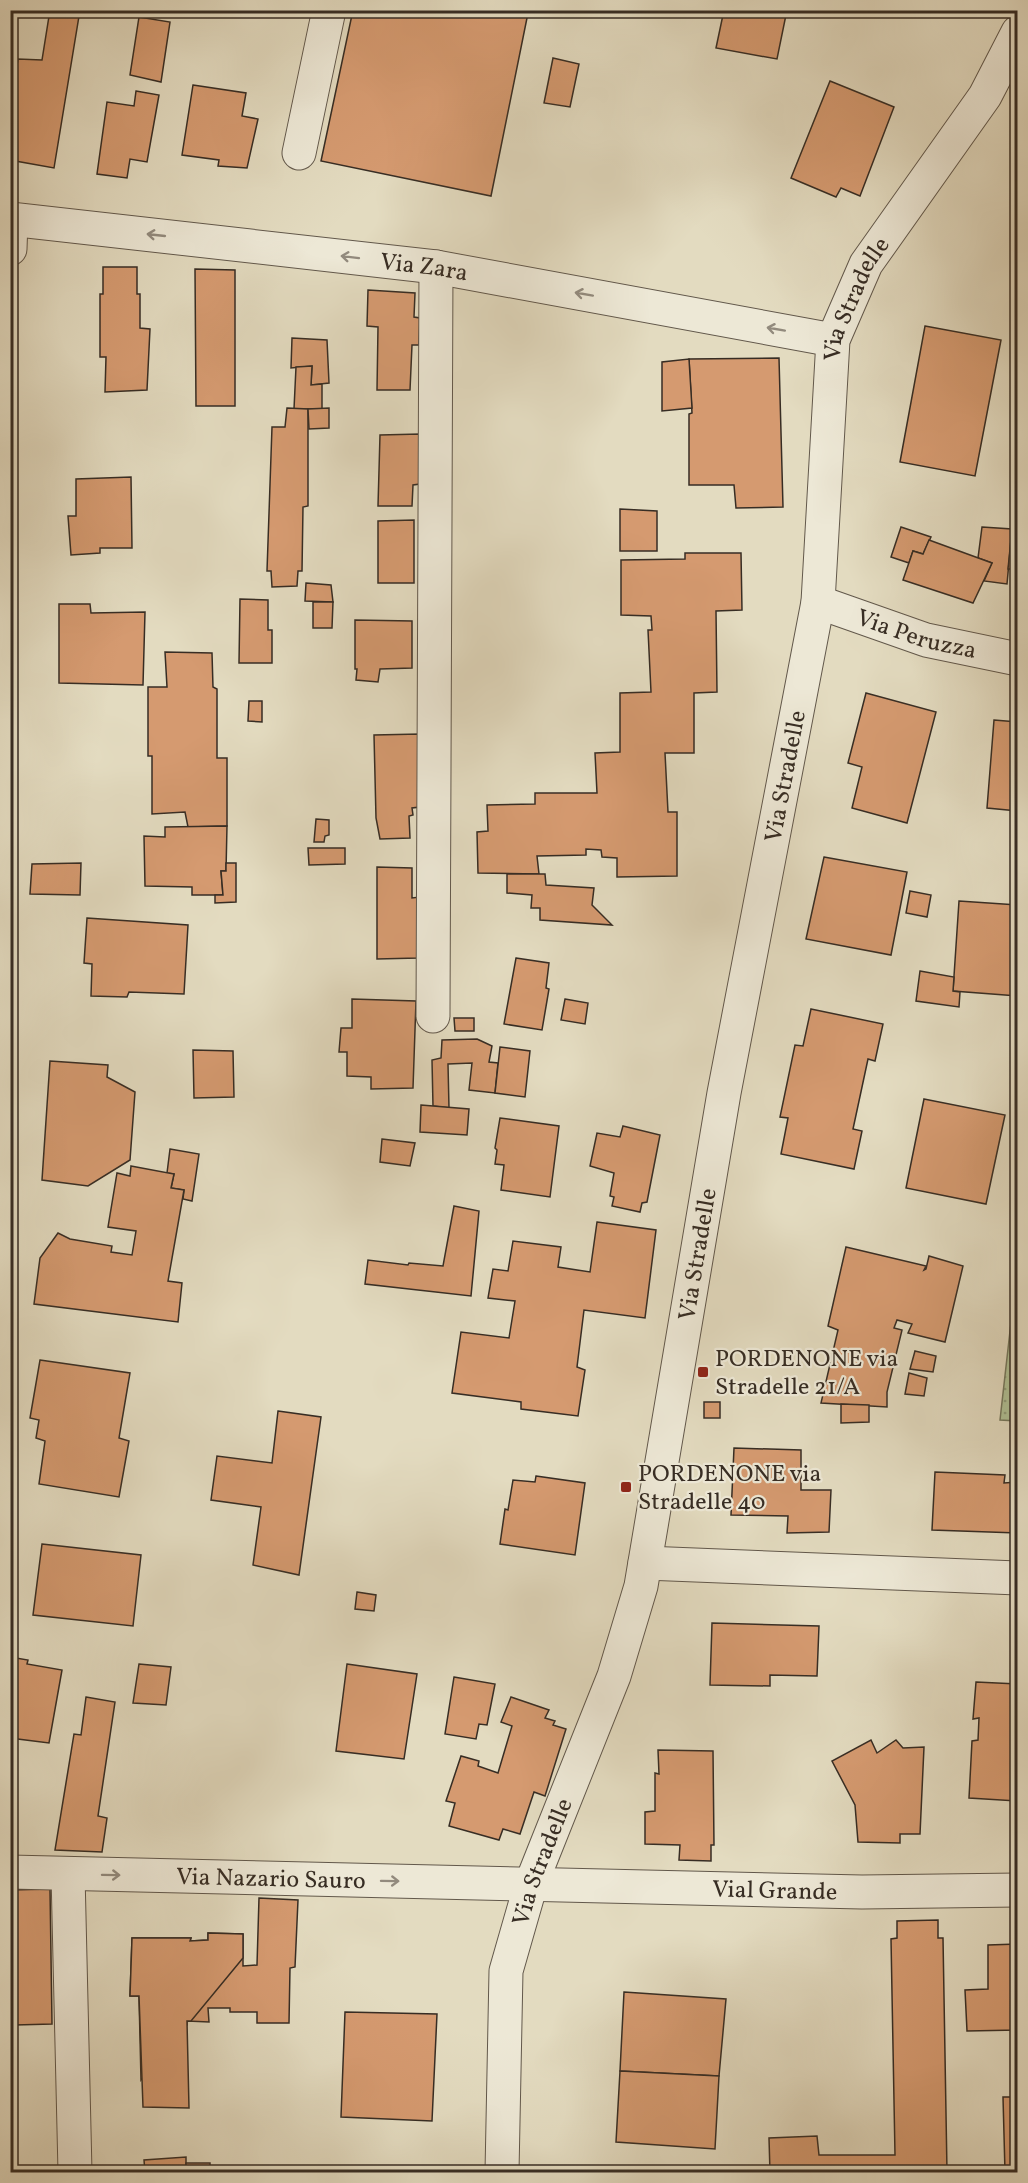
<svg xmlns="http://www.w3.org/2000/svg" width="1028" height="2183" viewBox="0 0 1028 2183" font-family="Vollkorn,serif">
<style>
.garden{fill:url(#garden-dots);stroke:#74775c;stroke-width:1.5}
.building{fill:#d59a70;stroke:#372d24;stroke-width:1.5}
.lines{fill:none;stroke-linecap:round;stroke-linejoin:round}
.minor-casing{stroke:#62584b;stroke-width:35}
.minor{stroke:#ede8d6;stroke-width:33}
.oneway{stroke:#928a7d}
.poi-dot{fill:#8f2418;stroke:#ede8d6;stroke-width:2}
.labels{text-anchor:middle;stroke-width:4.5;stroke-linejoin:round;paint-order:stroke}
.street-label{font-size:24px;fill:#372d24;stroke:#ede8d6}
.poi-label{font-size:24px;fill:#372d24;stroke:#ede8d6;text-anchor:start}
</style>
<defs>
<pattern id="garden-dots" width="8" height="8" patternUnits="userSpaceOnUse" patternTransform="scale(1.5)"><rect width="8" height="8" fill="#b0c195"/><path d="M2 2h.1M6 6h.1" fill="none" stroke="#909d79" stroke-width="1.8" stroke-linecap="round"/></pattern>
</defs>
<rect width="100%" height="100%" fill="#e3dbc0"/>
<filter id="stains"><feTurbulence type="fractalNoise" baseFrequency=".00333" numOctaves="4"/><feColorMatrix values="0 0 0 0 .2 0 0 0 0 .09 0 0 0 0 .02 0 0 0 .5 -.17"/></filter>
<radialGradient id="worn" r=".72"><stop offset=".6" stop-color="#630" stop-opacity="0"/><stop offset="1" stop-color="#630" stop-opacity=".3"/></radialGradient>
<polygon class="garden" points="1017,1269 1017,1421 1000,1420"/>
<g class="building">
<polygon points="50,10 80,10 54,168 10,160 10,108 18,59 42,60"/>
<polygon points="353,10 515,10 528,13 491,196 321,161"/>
<polygon points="724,10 787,10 777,59 716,48"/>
<polygon points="139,17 170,22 161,82 130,75"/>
<polygon points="553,58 579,64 570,107 544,103"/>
<polygon points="830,81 894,107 860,196 841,188 836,197 791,178"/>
<polygon points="193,85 246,93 242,116 258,119 247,168 218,166 219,160 182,155"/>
<polygon points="136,91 159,95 147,162 130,159 127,178 97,174 107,102 134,106"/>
<polygon points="103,267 137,267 137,294 140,294 140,328 150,329 147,390 105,392 106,357 100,357 100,294 103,294"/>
<polygon points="195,269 235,270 235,406 196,406"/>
<polygon points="368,290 415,293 414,317 420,318 419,345 412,345 410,390 377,390 378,327 367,326"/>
<polygon points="925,326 1001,340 975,476 900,462"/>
<polygon points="292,338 327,340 329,383 311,385 312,366 291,368"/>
<polygon points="779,358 783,507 736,508 734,485 689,485 689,414 692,413 689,359"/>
<polygon points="689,359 692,408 662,411 662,362"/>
<polygon points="312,366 311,385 322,384 322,409 294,409 296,367"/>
<polygon points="287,408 308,409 308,506 303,507 302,571 298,571 297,586 272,587 271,571 267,571 272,427 285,427"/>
<polygon points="329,408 329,428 309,429 308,409"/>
<polygon points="420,434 420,484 413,485 412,506 378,506 380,435"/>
<polygon points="131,477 132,548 100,548 100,553 71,555 68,516 76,516 76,479"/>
<polygon points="620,509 657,511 657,551 620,551"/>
<polygon points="414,520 414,583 378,583 378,521"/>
<polygon points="901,527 931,537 923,554 913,551 909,563 891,557"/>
<polygon points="982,527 1012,529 1007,584 984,581 992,563 978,558"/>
<polygon points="1012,529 1018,530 1018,569 1008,569"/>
<polygon points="929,540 992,563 973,603 903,580 913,551 923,554"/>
<polygon points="685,553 741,553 742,610 716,611 717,692 694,693 694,753 665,753 668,812 677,812 677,876 617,877 617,858 602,857 601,850 586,849 586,855 537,856 539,874 478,873 477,832 488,831 487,805 535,804 535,793 597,793 595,753 620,752 620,693 651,692 648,630 652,630 651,616 621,615 621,560 685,559"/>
<polygon points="306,583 331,585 333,602 305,601"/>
<polygon points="240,599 268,600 268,630 272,630 272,663 239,663"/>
<polygon points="313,602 333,602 332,628 313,628"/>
<polygon points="59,604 90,604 91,613 145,612 143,685 59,683"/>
<polygon points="355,620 412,621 412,668 380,669 378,682 356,680 357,669 355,669"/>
<polygon points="165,652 212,653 213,687 217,689 217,758 227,758 227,826 188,827 185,812 152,814 152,756 148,756 148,687 167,687"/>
<polygon points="866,693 936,712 907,823 852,808 862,767 848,763"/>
<polygon points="249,701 262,701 262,722 248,721"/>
<polygon points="994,720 1018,722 1018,811 987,808"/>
<polygon points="420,734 420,807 412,808 413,815 409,816 410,838 380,839 376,818 374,735"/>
<polygon points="316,819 329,820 329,835 325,836 324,842 314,842"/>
<polygon points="227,826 226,871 221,871 223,895 192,895 192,887 145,886 144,836 165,837 165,827"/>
<polygon points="308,848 345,848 345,864 309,865"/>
<polygon points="824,857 907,872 891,955 806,939"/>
<polygon points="81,863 80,895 30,894 32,864"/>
<polygon points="226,863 236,863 236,902 215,903 215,895 223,895 221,871 226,871"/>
<polygon points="377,867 412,868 412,898 420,897 418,958 377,959"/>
<polygon points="507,874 545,874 546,885 594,888 592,905 612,925 540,920 540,908 531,908 532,895 507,893"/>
<polygon points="910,891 931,895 927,917 906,913"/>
<polygon points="959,901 1018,905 1018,996 953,991"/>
<polygon points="87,918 188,925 184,994 129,992 127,997 91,996 92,964 84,963"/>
<polygon points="516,958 549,963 546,988 549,989 542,1030 504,1024"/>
<polygon points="920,971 954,977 953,991 960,992 959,1007 916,1001"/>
<polygon points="352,999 416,1001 413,1088 371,1089 371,1077 347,1076 347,1052 339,1052 341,1028 352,1028"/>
<polygon points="565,999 588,1003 585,1024 561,1020"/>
<polygon points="811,1009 883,1024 875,1061 868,1059 853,1129 862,1131 854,1169 781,1154 788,1118 780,1117 795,1045 803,1046"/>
<polygon points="454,1018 474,1018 474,1031 455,1031"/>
<polygon points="477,1039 492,1046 489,1062 498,1063 495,1093 469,1090 472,1063 448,1064 449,1108 433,1106 432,1060 441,1058 442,1040"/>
<polygon points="500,1047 530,1051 525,1097 495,1093"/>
<polygon points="193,1050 233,1051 234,1097 194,1098"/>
<polygon points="50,1061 108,1065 107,1077 135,1092 130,1160 88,1186 42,1180"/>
<polygon points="924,1099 1005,1115 986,1204 906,1188"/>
<polygon points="421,1105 469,1109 467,1135 420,1132"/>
<polygon points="500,1118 559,1126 550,1197 501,1190 504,1165 495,1164 497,1150 495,1148"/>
<polygon points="623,1126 660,1135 647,1202 642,1203 640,1212 612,1206 614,1197 610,1196 614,1173 590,1166 597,1133 620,1137"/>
<polygon points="382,1139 415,1143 410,1166 380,1162"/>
<polygon points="170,1149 199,1154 192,1201 183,1199 184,1190 171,1188 174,1174 167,1173"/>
<polygon points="131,1166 174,1174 171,1188 184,1190 168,1281 182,1283 178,1322 34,1304 40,1258 58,1233 70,1239 112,1246 111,1252 132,1255 136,1231 108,1227 117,1173 130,1176"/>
<polygon points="454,1206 479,1211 471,1296 365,1284 368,1260 408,1265 409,1263 443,1266"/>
<polygon points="597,1222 656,1230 645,1318 584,1310 577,1367 585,1370 578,1416 521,1409 521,1402 452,1393 461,1332 509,1338 515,1301 488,1298 493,1269 508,1271 513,1241 561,1247 558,1267 590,1272"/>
<polygon points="846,1247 926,1266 924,1270 926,1269 929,1256 963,1266 945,1342 908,1333 912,1324 897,1320 894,1328 902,1330 887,1392 887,1407 821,1403 838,1330 828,1326"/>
<polygon points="915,1351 936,1356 933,1372 910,1369"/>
<polygon points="40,1360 130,1373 119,1438 129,1441 119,1497 39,1484 45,1441 36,1438 39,1420 30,1418"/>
<polygon points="909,1373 927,1378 924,1396 905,1394"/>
<rect x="704" y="1402" width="16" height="16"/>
<polygon points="841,1404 869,1405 869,1422 841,1423"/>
<polygon points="278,1411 321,1417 299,1575 253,1565 261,1507 211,1500 217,1456 272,1463"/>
<polygon points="734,1448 801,1450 801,1490 831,1490 829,1532 787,1533 788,1516 731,1515"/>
<polygon points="935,1472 1005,1475 1004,1483 1018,1482 1018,1533 932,1530"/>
<polygon points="536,1476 585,1483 575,1555 500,1544 505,1509 508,1510 513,1480 535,1482"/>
<polygon points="42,1544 141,1555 133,1626 33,1615"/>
<polygon points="357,1592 376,1595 374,1611 355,1609"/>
<polygon points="712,1623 819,1626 817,1676 770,1675 770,1686 710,1685"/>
<polygon points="10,1657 28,1660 27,1664 62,1670 49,1743 10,1738"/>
<polygon points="139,1664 171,1667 166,1705 133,1703"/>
<polygon points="347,1664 417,1674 404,1759 336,1751"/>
<polygon points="454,1677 495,1684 487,1725 479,1724 476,1739 445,1734"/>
<polygon points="976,1682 1018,1684 1017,1801 969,1798 972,1741 978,1740 979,1718 973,1719"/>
<polygon points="86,1697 115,1702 98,1816 107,1818 102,1852 55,1850 74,1734 81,1735"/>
<polygon points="511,1697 549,1710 545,1718 555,1721 553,1725 566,1729 545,1796 534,1792 520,1834 503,1829 499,1840 449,1826 455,1803 446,1801 461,1756 479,1761 478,1766 498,1773 512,1726 501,1722"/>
<polygon points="871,1740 877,1753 896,1740 903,1748 924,1747 920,1834 900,1834 900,1843 858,1842 855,1805 832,1761"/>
<polygon points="658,1750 713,1751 714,1845 711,1845 711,1861 679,1860 680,1845 645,1844 645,1812 655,1811 655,1773 659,1774"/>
<polygon points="50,1889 52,2024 15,2025 15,2004 10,2005 10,1890"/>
<polygon points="259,1898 298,1900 295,1967 290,1968 289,2023 257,2023 257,2012 230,2012 230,2008 208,2008 209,2022 187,2021 187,2025 141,2080 139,1996 130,1996 132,1938 191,1938 190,1941 208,1940 208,1933 243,1934 243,1966 257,1965"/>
<polygon points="938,1920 938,1938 943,1938 947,2172 770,2172 769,2138 817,2136 819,2155 895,2155 891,1939 897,1938 897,1921"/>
<polygon points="208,1933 243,1934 243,1958 191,2021 187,2021 189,2108 143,2107 139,1996 130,1996 132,1938 191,1938 190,1941 208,1940"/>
<polygon points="1018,1944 1018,2030 967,2031 965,1990 988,1989 988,1945"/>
<polygon points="624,1992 726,1999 719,2076 620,2071"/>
<polygon points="345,2012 437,2014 432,2121 341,2117"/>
<polygon points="620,2071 719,2076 715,2149 616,2142"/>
<polygon points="1003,2097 1018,2097 1018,2172 1005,2172"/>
<rect x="10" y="2104" width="5" height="68"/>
<polygon points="186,2157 186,2172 145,2172 144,2160"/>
<rect x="186" y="2163" width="24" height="9"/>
</g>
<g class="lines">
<g class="minor-casing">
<g id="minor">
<polyline points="299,153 329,10"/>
<path id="s1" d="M10 219 436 267 833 340"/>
<polyline points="10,249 11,220"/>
<path id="s2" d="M818 602 926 640 1018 659"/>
<polyline points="433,1016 436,267"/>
<polyline points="645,1563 1018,1578"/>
<path id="s3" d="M10 1872 862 1892 1018 1890"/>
<polyline points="68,1874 75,2172"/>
<path id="s4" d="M502 2172 506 1971 531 1884 614 1676 641 1586 724 1093 818 602 833 340 866 264 985 96 1018 32"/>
</g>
</g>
<use href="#minor" class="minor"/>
</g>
<defs><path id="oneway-shaft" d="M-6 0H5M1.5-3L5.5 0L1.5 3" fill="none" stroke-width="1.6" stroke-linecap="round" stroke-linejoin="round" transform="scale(1.5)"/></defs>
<g class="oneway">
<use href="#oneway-shaft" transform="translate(156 235) rotate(-174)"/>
<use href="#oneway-shaft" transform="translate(350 257) rotate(-173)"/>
<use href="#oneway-shaft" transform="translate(584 294) rotate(-170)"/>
<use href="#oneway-shaft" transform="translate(776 329) rotate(-170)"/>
<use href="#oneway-shaft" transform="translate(111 1875) rotate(1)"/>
<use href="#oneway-shaft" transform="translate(390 1881) rotate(1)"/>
</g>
<g class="poi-dot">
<rect x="697" y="1366" width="12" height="12" rx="3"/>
<rect x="620" y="1481" width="12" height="12" rx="3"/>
</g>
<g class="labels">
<g class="street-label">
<text dy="8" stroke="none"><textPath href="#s1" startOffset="417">Via Zara</textPath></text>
<text dy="8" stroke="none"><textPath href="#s4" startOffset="1918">Via Stradelle</textPath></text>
<text dy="8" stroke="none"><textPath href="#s2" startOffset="104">Via Peruzza</textPath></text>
<text dy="8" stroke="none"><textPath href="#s4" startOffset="1432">Via Stradelle</textPath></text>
<text dy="8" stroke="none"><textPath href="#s4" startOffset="946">Via Stradelle</textPath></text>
<text dy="8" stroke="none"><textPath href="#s4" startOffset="316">Via Stradelle</textPath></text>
<text dy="8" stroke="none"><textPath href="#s3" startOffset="261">Via Nazario Sauro</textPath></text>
<text dy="8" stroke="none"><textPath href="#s3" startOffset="765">Vial Grande</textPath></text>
</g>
<g class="poi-label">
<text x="715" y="1366">PORDENONE via<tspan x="715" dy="28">Stradelle 21/A</tspan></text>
<text x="638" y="1481">PORDENONE via<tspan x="638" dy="28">Stradelle 40</tspan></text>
</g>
</g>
<rect width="1028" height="2183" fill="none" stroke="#e3dbc0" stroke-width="36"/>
<rect x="12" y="12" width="1004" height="2159" fill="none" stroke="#372d24" stroke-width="3"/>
<rect x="18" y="18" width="992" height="2147" fill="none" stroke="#372d24" stroke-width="1.5"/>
<rect width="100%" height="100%" filter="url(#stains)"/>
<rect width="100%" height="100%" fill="url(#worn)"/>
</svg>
